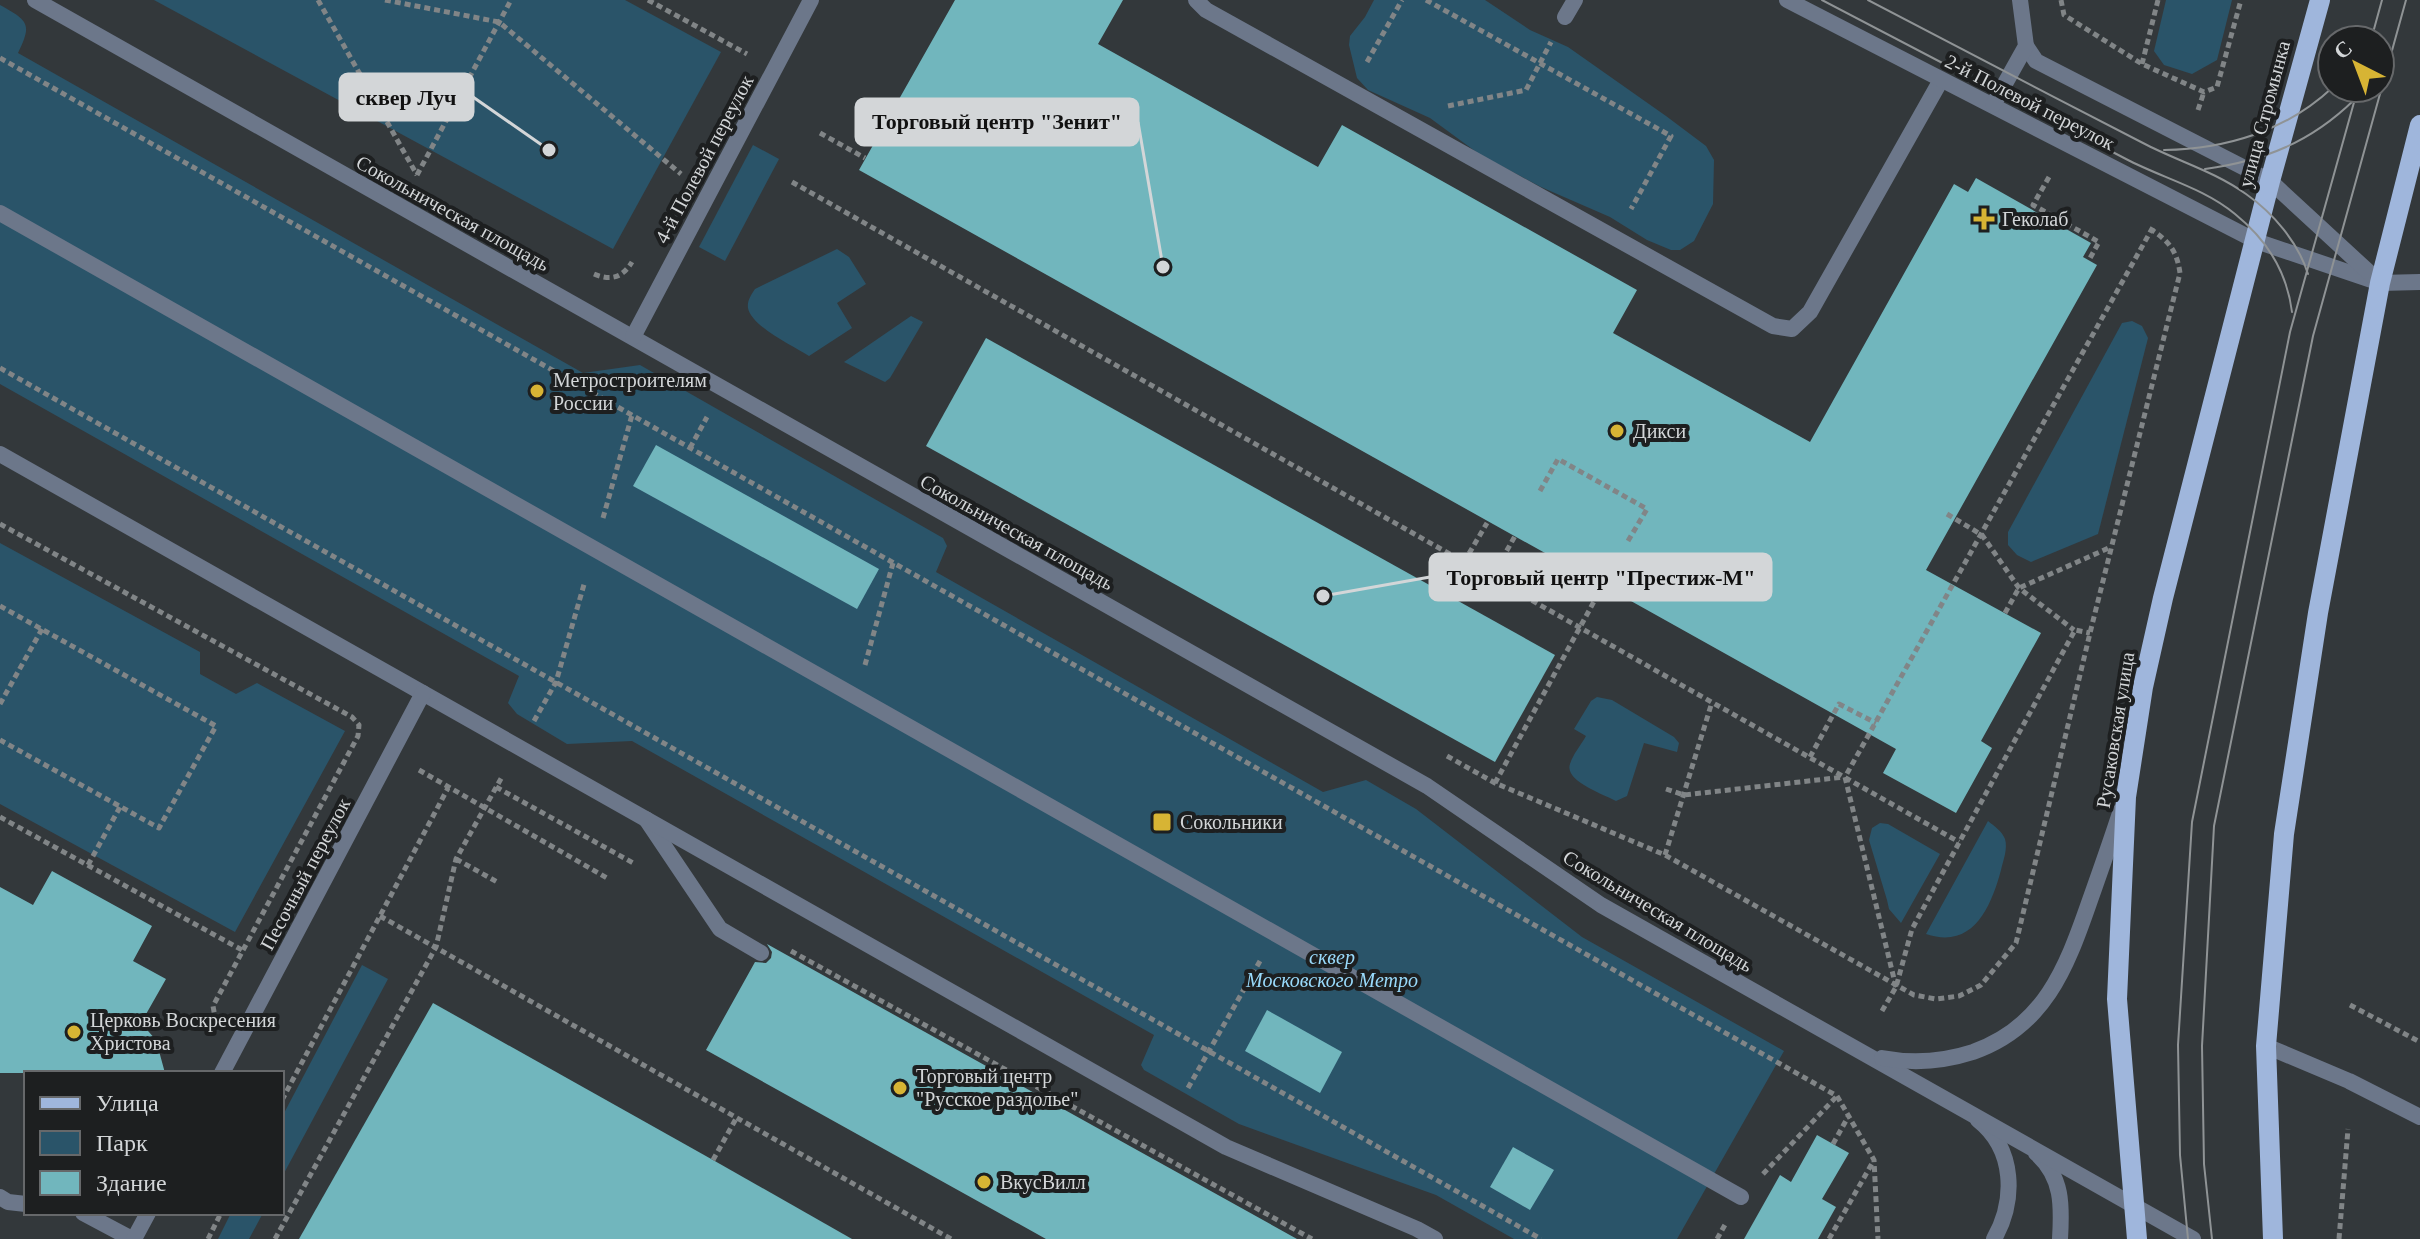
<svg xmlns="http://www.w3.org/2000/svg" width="2420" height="1239" viewBox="0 0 2420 1239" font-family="Georgia,serif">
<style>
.green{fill:#2a5469}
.building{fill:#71b6bd}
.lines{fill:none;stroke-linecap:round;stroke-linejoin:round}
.path{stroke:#818587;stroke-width:5;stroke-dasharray:6 4;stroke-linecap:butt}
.lane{stroke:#6c778a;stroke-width:16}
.street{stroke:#6c778a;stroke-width:16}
.primary{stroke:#9fb6dc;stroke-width:20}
.tram{stroke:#8f9395;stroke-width:2}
.poi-dot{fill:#d7b434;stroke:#1d1f20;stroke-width:3}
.labels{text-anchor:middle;stroke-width:8;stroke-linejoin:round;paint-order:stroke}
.street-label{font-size:20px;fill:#d3d6d8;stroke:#1d1f20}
.poi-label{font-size:20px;fill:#d3d6d8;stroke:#1d1f20;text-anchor:start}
.park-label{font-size:20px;font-style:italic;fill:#99dafb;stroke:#1d1f20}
.leader{fill:none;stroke:#d3d6d8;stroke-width:3}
.callout-dot{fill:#d3d6d8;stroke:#1d1f20;stroke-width:3}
.callout{fill:#d3d6d8;stroke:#d3d6d8;stroke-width:3}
.callout-label{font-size:22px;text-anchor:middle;font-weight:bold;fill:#111}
</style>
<rect width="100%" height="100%" fill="#33383b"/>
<g class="green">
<polygon points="154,0 625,0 721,52 613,249"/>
<polygon points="1374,0 1485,0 1530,30 1568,47 1666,116 1706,146 1714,160 1713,204 1694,241 1680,250 1671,250 1647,240 1610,217 1541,187 1479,154 1430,118 1368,90 1357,78 1349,45 1350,36 1365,17"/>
<polygon points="2166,0 2232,0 2217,60 2192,74 2164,65 2154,51"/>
<path d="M0 5C29 21 32 24 18 53L583 373 640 365 943 538 947 546 936 572 1323 792 1366 780 1416 809 1582 937 1784 1051 1677 1239H1514L1436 1195 1239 1124 1144 1070 1141 1065 1154 1035 632 741 567 744 517 714 508 703 519 676 0 384Z"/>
<polygon points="753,145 779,159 725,261 699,247"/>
<path d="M837 249 849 257 866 284 837 303 852 328 809 356C793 346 751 326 748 308 747 301 751 295 755 289Z"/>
<polygon points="911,316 923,322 890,378 885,382 844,362"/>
<polygon points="2132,321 2142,326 2148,338 2098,534 2031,562 2017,555 2008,545 2008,532 2122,323"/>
<polygon points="0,543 200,652 200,674 236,694 257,683 345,731 235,932 0,804"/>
<path d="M1597 697 1612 700 1674 737 1679 743 1677 752 1644 743 1627 796 1616 801C1603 794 1564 781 1570 764 1573 754 1581 745 1586 736L1574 729 1591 701Z"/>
<path d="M1988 821C1994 826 2002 831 2005 839 2008 849 2003 861 2001 870 1991 907 1973 950 1926 934Z"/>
<polygon points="1880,823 1888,824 1940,854 1901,923 1889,909 1887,900 1869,840 1872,828"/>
<polygon points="362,965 388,979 282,1177 282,1117"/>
<polygon points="231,1213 263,1213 249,1239 218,1239"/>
</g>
<g class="building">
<polygon points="955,0 1123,0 1098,44 1318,167 1342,125 1637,290 1613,333 1810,442 1954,184 1968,192 1976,178 2091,243 2083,257 2097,265 1926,570 2041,633 1981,741 1992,748 1956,813 1883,773 1896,749 859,170"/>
<polygon points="986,338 1555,655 1495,762 926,446"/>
<polygon points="656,445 879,569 857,609 633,486"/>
<polygon points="52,871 152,926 133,961 166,979 141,1023 156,1040 165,1073 0,1073 0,887 33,905"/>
<polygon points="767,944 1065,1110 1297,1239 1046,1239 706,1050 755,962 766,963 771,958 772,952"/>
<polygon points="433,1003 713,1160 852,1239 299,1239"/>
<polygon points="1267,1010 1342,1052 1320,1093 1245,1051"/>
<polygon points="1817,1135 1849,1153 1822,1199 1836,1207 1818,1239 1744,1239 1780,1175 1791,1182"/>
<polygon points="1513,1147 1554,1170 1530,1210 1490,1187"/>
</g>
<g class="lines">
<g class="path">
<polyline points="318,0 417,175"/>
<polyline points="385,0 499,22 681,174"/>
<polyline points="648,0 747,54"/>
<polyline points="1426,0 1671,136 1631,209"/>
<polyline points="2061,0 2064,15 2142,64 2204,92 2217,87 2241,0"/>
<polyline points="0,58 1837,1096 1874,1160 1878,1239"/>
<polyline points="1367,62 1402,0"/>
<polyline points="2142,64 2158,0"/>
<polyline points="1448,106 1526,90 1551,42"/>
<polyline points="2198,110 2204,92"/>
<polyline points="820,133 865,158"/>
<polyline points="417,175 511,0"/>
<polyline points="2049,177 2033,205 2099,242 2089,260"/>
<polyline points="792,182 1959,842"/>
<path d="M594 274C611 281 622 278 632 262"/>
<polyline points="0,368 1541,1239"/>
<polyline points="690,448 707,417"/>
<polyline points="1540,491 1558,459 1647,509 1628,541"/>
<polyline points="1947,514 1982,535 2019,588 2074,630"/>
<polyline points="603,518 632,415"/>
<polyline points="0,524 352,717 359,725 358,736 213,1006 215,1017"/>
<polyline points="1464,562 1487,523"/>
<polyline points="1492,577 1515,536"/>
<polyline points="0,606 216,726 159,828 0,740"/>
<polyline points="2005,613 2019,588 2111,547"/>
<polyline points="865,665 893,563"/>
<polyline points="0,704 42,629"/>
<polyline points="534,721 556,682 585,581"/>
<path d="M1447 756 1495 783 1665 855 1914 995 1936 999 1959 996 1981 985 2016 943 2090 633 2180 273C2177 252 2170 242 2152 230"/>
<polyline points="1810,757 1839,704 1876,723"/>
<polyline points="419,770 607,878"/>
<polyline points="1495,783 1603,585"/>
<polyline points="496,787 635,864"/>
<polyline points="1666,789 1684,795 1844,777"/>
<polyline points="0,817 242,950"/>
<polyline points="1665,855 1712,702"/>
<polyline points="456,859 499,883"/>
<polyline points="88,865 120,807"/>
<polyline points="380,916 951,1239"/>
<polyline points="791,951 1312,1239"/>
<polyline points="1896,987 1845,777 2153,227"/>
<polyline points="2350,1005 2420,1042"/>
<polyline points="1882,1011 1896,987 1912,929 2075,630 2090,633"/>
<polyline points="1188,1088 1260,961"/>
<polyline points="282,1100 448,788"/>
<polyline points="1833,1144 1848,1117"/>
<polyline points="713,1160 737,1117"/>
<polyline points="1763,1174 1837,1096"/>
<polyline points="208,1239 221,1213"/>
<polyline points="275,1239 436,947 456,859 503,775"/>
<polyline points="1717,1239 1726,1223"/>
<polyline points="1829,1239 1874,1160"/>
<polyline points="2339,1239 2348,1129"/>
</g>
<g class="lane">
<polyline points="1196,0 1206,10 1773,326 1792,329 1810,312 1941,80"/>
<polyline points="1565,17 1575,0"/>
<polyline points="646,819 720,929 761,953"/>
<polyline points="2266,1046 2349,1081 2420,1117"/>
<path d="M1978 1120C2015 1149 2016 1200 1994 1239"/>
<path d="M2036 1153C2063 1177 2062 1206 2060 1239"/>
<polyline points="0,1197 8,1202 26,1204"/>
<polyline points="83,1213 132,1239"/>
</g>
<g class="street">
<polyline points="35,0 1427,786 1601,905 2193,1239"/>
<polyline points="1787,0 2256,241 2380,283 2420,282"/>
<polyline points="2026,46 2036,61 2270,181 2374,277"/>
<polyline points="1993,105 2026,46 2020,0"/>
<polyline points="0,213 1741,1197"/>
<polyline points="633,337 811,0"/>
<polyline points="0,454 1226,1147 1417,1229 1435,1239"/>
<path d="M1882 1058C1914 1064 1942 1062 1973 1052 2044 1027 2066 969 2089 903 2100 872 2111 841 2121 810"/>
<polyline points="222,1073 423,693"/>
<polyline points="134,1239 148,1213"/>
</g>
<g class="primary">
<polyline points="2137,1239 2117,999 2126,797 2143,687 2163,598 2270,181 2320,0"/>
<polyline points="2273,1239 2266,1046 2284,834 2318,613 2380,283 2420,125"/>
</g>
<g class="tram">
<path d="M1822 0C1923 53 2025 106 2126 159 2162 178 2204 188 2235 214 2266 239 2287 272 2292 312"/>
<path d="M1868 0C1960 48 2051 96 2143 143 2177 161 2214 171 2246 194 2273 213 2298 242 2308 274"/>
<polyline points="2371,40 2382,0"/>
<path d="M2164 150C2226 149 2286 131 2332 88"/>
<path d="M2205 169C2264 161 2311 142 2354 100"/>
<polyline points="2188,1239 2180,1155 2178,1045 2192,822 2290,332 2358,88"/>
<polyline points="2212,1239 2204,1164 2202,1046 2214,826 2313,336 2406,0"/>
</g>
</g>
<g class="poi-dot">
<path d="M1980 207h8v8h8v8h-8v8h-8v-8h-8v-8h8z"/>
<circle cx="537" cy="391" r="8"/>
<circle cx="1617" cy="431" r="8"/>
<rect x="1152" y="812" width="20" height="20" rx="4"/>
<circle cx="74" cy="1032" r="8"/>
<circle cx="900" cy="1088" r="8"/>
<circle cx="984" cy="1182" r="8"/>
</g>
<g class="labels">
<g class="street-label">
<text transform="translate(2030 102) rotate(27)" y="7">2-й Полевой переулок</text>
<text transform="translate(2264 114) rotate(-75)" y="7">улица Стромынка</text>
<text transform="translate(704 159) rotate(-62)" y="7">4-й Полевой переулок</text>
<text transform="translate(453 213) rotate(29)" y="7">Сокольническая площадь</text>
<text transform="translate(1017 532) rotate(29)" y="7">Сокольническая площадь</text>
<text transform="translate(2115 730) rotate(-81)" y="7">Русаковская улица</text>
<text transform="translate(305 874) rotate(-62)" y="7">Песочный переулок</text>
<text transform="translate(1658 911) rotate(31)" y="7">Сокольническая площадь</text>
</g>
<g class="poi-label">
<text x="2002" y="226">Геколаб</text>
<text x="553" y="387">Метростроителям<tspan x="553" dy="23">России</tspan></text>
<text x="1633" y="438">Дикси</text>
<text x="1180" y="829">Сокольники</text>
<text x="90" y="1027">Церковь Воскресения<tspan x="90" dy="23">Христова</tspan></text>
<text x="916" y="1083">Торговый центр<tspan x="916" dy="23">"Русское раздолье"</tspan></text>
<text x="1000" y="1189">ВкусВилл</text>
</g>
<g class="park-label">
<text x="1332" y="964">сквер<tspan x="1332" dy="23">Московского Метро</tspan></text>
</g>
</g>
<path class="leader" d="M549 150L473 97M1163 267L1138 122M1323 596L1430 577"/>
<g class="callout-dot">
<circle cx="549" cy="150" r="8"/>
<circle cx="1163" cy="267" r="8"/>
<circle cx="1323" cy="596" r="8"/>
</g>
<g class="callout">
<rect x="340" y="74" width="133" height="46" rx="8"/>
<rect x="856" y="99" width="282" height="46" rx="8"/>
<rect x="1430" y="554" width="341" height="46" rx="8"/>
</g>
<g class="callout-label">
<text x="406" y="105">сквер Луч</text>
<text x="997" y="129">Торговый центр "Зенит"</text>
<text x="1601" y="585">Торговый центр "Престиж-М"</text>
</g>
<rect x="24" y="1071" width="260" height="144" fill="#1d1f20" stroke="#66686a" stroke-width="2"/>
<rect x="40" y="1097" width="40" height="12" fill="#9fb6dc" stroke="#66686a" stroke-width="2"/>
<text x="96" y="1111" font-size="24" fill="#d3d6d8">Улица</text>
<rect x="40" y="1131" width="40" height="24" fill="#2a5469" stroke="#66686a" stroke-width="2"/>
<text x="96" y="1151" font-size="24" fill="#d3d6d8">Парк</text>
<rect x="40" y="1171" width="40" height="24" fill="#71b6bd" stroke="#66686a" stroke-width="2"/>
<text x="96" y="1191" font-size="24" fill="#d3d6d8">Здание</text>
<g transform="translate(2356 64) rotate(318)"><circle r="38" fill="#1d1f20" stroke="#66686a" stroke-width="2"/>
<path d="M0-6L14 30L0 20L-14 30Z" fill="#d7b434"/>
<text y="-12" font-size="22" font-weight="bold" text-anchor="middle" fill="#d3d6d8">С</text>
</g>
</svg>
